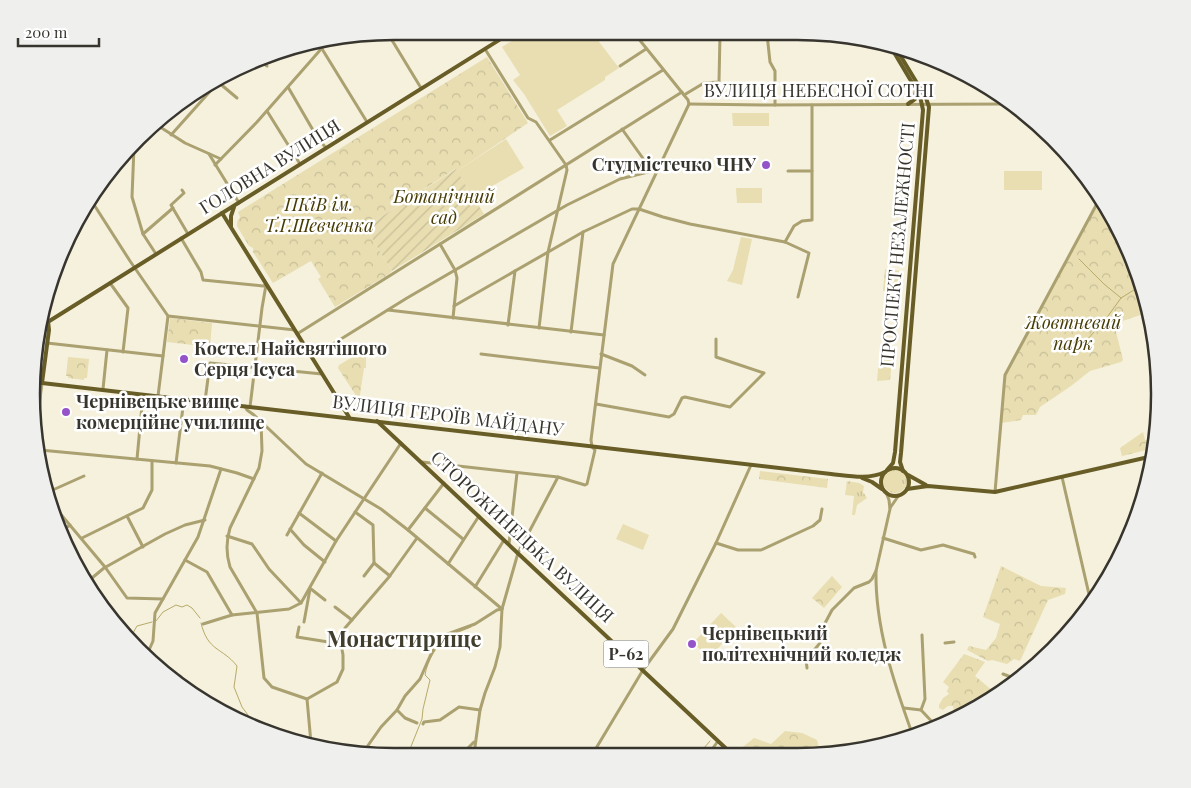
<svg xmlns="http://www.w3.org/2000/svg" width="1191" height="788" viewBox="0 0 1191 788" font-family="'Playfair Display',serif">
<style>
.grass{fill:url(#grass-tufts)}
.forest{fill:url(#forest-crowns)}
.garden{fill:url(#garden-furrows)}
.pitch{fill:#e8deb1}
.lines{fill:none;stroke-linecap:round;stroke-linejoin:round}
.stream{stroke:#b8aa68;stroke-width:1}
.minor{stroke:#aaa070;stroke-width:3}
.major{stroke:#685d26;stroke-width:4}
.poi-dot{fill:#9553c9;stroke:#fff;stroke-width:2}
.labels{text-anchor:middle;stroke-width:5;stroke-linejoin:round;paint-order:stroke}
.shield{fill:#fff;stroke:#73726c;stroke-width:1}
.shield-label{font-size:16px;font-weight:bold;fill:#37352d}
.street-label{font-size:18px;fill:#37352d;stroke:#fff}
.poi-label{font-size:18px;font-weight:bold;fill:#37352d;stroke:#fff;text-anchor:start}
.park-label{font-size:18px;font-style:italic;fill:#453b03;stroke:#fff}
.district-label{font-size:22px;font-weight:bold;fill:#423e2e;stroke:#fff}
.rim{fill:none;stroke:#37352d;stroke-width:2.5}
</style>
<defs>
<pattern id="grass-tufts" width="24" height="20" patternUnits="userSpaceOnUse" patternTransform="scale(1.25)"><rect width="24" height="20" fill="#e8deb1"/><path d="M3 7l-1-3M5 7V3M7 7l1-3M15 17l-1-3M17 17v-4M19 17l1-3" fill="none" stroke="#c8bf99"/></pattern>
<pattern id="forest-crowns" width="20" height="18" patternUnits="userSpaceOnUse" patternTransform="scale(1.25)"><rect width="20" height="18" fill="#e8deb1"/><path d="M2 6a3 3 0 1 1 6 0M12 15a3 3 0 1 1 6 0" fill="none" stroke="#c8bf99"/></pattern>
<pattern id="garden-furrows" width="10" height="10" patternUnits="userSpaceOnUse" patternTransform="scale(1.25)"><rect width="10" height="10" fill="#e8deb1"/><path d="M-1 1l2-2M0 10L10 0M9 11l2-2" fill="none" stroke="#c8bf99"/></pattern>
</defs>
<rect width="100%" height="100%" fill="#f5f1dd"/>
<g class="grass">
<circle cx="895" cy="481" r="12"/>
<polygon points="847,481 859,483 864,486 863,492 867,498 857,505 855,515 852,515 854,496 845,495"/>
</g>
<g class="forest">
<polygon points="487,57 528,123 457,171 455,169 365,227 392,271 389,274 335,307 318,279 321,277 311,261 273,283 253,252 253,248 249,246 237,226 237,222 240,217 238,212"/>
<polygon points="1100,197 1122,234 1147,300 1149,312 1114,324 1123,360 1121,362 1090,371 1071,386 1040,407 1036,415 1023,415 1021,420 1001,423 1005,375"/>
<polygon points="885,269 900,271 898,293 883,291"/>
<polygon points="170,318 212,323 210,347 167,342"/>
<polygon points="44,327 46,329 40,381 33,381 32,370 42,328"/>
<polygon points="363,351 366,352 366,368 364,368 360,395 357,397 338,368 339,365"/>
<polygon points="68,357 89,359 87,378 84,378 84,380 68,378 68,376 66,376"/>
<polygon points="879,358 892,360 890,380 877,381"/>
<polygon points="1143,432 1145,440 1148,440 1150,449 1122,456 1120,448"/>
<polygon points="760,471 828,479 827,488 759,479"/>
<polygon points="1001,566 1041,586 1066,588 1065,594 1048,600 1020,661 1014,659 1007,664 992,660 988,661 967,650 969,646 986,650 996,638 1000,624 983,617"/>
<polygon points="832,576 842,587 824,608 812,598"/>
<polygon points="964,654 985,662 975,676 993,691 982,704 978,703 976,699 973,699 968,703 966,711 959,714 954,712 953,706 948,706 943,710 939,708 939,705 943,698 949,694 947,691 949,687 943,682"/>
<polygon points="785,731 802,733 817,740 819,748 834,754 826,755 825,751 791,748 790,752 769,756 736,756 734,754 754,738 771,744"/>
</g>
<polygon class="garden" points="456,169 484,214 392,271 365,227"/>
<g class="pitch">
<polygon points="526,32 576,33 580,39 587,39 591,36 597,39 619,68 605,77 605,80 557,110 567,126 550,136 524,94 513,80 520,75 502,47"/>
<polygon points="732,113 769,113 769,126 733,126"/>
<polygon points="506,139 524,168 478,194 475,191 471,193 457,171"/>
<rect x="1004" y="171" width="38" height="19"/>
<polygon points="736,188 762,188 762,203 737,203"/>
<polygon points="741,237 752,239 742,285 727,281 733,270"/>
<polygon points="623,524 649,535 643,550 616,539"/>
<polygon points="721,613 736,627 710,658 693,643"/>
</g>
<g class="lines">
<g class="stream">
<polyline points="1079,259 1104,284 1121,298"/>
<polyline points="1080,348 1108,316 1121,298 1142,285"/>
<polyline points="156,621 163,612 176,605 182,607 187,605 192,608 200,618"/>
<path d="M201 623C208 652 222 647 237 666L234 687 242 707 248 715 247 724"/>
<polyline points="456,633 471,627"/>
<polyline points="129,635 133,633 137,626 152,622"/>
<path d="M408 754 422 719 423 709 430 680 425 675C427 661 438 642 450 635"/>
<polyline points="698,755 710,741"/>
</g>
<g class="minor">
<polyline points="387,32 421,88"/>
<polyline points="767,34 770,62 775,71 775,105"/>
<polyline points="319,44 367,122"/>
<polyline points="485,49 528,118 536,122 566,165 567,170 548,252 539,328"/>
<polyline points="259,60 267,66"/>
<polyline points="620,66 646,49"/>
<polyline points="218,82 237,98"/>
<polyline points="288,87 317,137 326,148"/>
<polyline points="684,95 704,83 719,82 720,34"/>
<polyline points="689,104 764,105 1010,104"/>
<polyline points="267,111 300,164"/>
<polyline points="157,125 185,143 221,159"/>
<polyline points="622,129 652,171"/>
<polyline points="171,135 222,78"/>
<polyline points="550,140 663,70"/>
<polyline points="134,147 132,197 143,234 156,254"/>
<polyline points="209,154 239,203"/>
<polyline points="215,165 257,122 322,48"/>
<polyline points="788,171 812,171"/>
<polyline points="182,190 184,193 171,205 188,234"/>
<polyline points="91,200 130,261 168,316 158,396"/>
<polyline points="143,234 173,208"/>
<polyline points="181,238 201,272 203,280 263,286 266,285 262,308 250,407"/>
<polyline points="785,242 794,226 802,221 812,220 812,105"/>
<polyline points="440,244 455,270 457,278 453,318"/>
<polyline points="110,283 128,308 123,352"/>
<polyline points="454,306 583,232 632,209 639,209 663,217 690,224 785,242 809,253 798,297"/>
<polyline points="388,310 604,335"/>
<polyline points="45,314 48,321"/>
<polyline points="168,316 295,330"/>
<polyline points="508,325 515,271"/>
<polyline points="571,332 583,232"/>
<polyline points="297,334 682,92"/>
<polyline points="47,343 163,356"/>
<polyline points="481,354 599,368"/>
<polyline points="601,354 632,366 645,375"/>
<polyline points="312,357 407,298 567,205 620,179 652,171 656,172"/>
<polyline points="33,383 42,383 37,423"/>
<polyline points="103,389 107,350"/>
<polyline points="205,401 210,363 322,374"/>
<polyline points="596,404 669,417 674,414 682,398 685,397 730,407 764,373 716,357 716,339"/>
<polyline points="245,406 247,410 254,415 306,464 381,509 408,530 502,609"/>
<path d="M261 421 262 451 259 468 230 528C226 541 226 554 230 567L257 613 264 678 272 687 307 699 311 743"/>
<polyline points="40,450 210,466 237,473 254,479"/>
<polyline points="137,459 143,395"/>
<polyline points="422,462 558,477 585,485 587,484 595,450 592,447 591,440 613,264 689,104 688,100 634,33"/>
<polyline points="176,463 184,399"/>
<polyline points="1062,477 1091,603"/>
<polyline points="995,492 1005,375 1100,198"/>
<polyline points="46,493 84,476"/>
<polyline points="48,499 105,567 127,598 163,599"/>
<polyline points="425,508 463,539"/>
<polyline points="890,508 899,495"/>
<polyline points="355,512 373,525 374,563 364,576"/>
<polyline points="299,513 336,541"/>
<polyline points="127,516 143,547"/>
<polyline points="290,529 304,545 325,562"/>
<polyline points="408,530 444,483"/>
<polyline points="62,531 70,525"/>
<polyline points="287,535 322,473"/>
<polyline points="227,536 252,544 269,569 301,603"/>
<polyline points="82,538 143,508 152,490 152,461"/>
<polyline points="883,538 921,550 943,545 974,554 975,557"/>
<polyline points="716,543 738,550 761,550 813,526 820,520 822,509"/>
<polyline points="509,544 517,473"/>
<polyline points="185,560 207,572 232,615"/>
<polyline points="374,563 390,576"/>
<polyline points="448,564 479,516"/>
<path d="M876 571C875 628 894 683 913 736"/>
<polyline points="86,583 104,568 165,534 185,525 205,520"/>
<polyline points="475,587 504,540"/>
<polyline points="311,589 325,600"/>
<polyline points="335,607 352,620"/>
<polyline points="304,622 310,589"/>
<polyline points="203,624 232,615 289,609 301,603 336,541 401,443"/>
<polyline points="299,627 297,637 341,644"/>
<polyline points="823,627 832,610 854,588 869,582 872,579 876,571 890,509 889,500 886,492"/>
<polyline points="945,643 954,642"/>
<polyline points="140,648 149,651"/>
<polyline points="146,657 153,641 155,613 198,537 221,469"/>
<polyline points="807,668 806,660 820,643"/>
<polyline points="1003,674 1019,680"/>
<polyline points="174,679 180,676 192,691"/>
<polyline points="307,699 337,682 343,669 343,655 341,644 345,628 389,577 417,538"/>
<polyline points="904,708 921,710 937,727"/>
<polyline points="397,710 405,718 417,723"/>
<polyline points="921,710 925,699 922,635"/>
<polyline points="423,724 424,722 440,720 459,707 480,710"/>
<polyline points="362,754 381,727 397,710 405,696 420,679 431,654 441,638 445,635 475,624 497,610 502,609"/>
<polyline points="462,754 474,742"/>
<polyline points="474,754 480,710 485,693 495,667 500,647 502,609 518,553 558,477"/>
<polyline points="592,755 643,670 673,629 716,543 751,465"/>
<polyline points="708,755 718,741"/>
</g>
<g class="major">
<polyline points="897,50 926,98 929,107 901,453 900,462 903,471"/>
<polyline points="908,104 915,99 916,89"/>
<polyline points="222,213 349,417"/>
<polyline points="231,226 231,216 234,207"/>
<path d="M48 321 49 330 42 383 831 474C850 476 868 480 885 472"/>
<polyline points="43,325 512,32"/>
<polyline points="377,421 734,756"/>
<circle cx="895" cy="482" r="14"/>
<polyline points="887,470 893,463 895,452 923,110 920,96 892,49"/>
<polyline points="908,475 926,485"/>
<polyline points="862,478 872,482 882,489"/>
<polyline points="907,489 928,486 995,492 1153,456"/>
</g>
</g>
<g class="poi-dot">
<circle cx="766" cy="165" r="5"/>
<circle cx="184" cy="359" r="5"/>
<circle cx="66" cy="412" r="5"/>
<circle cx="692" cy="644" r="5"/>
</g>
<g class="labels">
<rect class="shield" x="603.5" y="640.5" width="45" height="27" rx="4"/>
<g class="shield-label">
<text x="626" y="660">Р-62</text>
</g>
<g class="street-label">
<text x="819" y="97">ВУЛИЦЯ НЕБЕСНОЇ СОТНІ</text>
<text transform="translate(270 167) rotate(-32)" y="6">ГОЛОВНА ВУЛИЦЯ</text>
<text transform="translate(898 245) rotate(-85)" y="6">ПРОСПЕКТ НЕЗАЛЕЖНОСТІ</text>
<text transform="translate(448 416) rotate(7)" y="6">ВУЛИЦЯ ГЕРОЇВ МАЙДАНУ</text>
<text transform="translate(522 537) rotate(43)" y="6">СТОРОЖИНЕЦЬКА ВУЛИЦЯ</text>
</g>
<g class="poi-label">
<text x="756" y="171" text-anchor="end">Студмістечко ЧНУ</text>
<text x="194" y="355">Костел Найсвятішого<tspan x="194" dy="21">Серця Ісуса</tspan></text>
<text x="76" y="408">Чернівецьке вище<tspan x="76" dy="21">комерційне училище</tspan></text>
<text x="702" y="640">Чернівецький<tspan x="702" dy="21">політехнічний коледж</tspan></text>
</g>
<g class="park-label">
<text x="444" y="203">Ботанічний<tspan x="444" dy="21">сад</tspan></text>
<text x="319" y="211">ПКіВ ім.<tspan x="319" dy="21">Т.Г.Шевченка</tspan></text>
<text x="1073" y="329">Жовтневий<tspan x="1073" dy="21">парк</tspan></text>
</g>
<g class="district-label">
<text x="404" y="647">Монастирище</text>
</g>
</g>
<path d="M0 0H1191V788H0ZM394 40H797A354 354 0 0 1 1151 394V394A354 354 0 0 1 797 748H394A354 354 0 0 1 40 394V394A354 354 0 0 1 394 40Z" fill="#efefee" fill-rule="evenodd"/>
<path class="rim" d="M394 40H797A354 354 0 0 1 1151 394V394A354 354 0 0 1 797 748H394A354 354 0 0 1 40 394V394A354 354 0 0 1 394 40Z"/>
<path d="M18 38v8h81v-8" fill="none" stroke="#37352d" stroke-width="2.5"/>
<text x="25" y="38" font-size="15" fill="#37352d" stroke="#ffffff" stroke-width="4" paint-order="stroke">200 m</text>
</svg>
